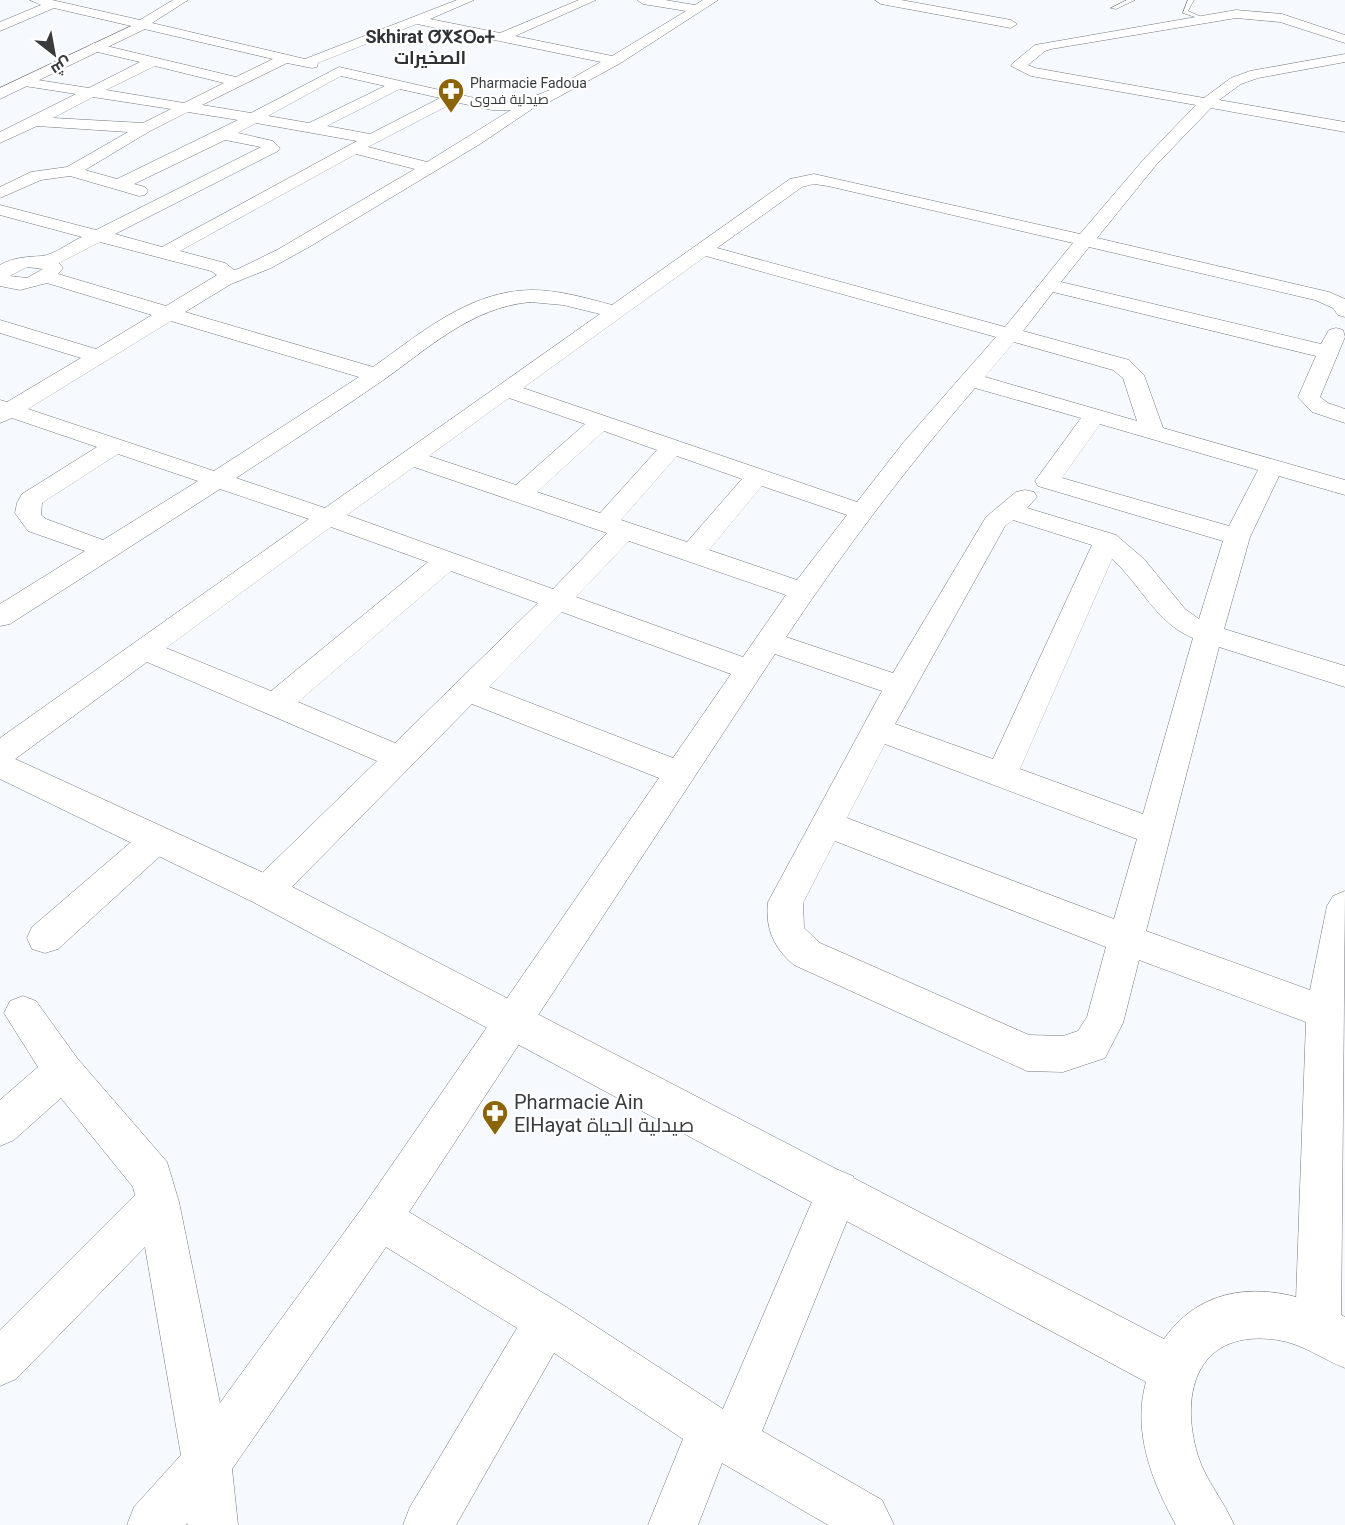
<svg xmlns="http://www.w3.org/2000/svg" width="1345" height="1525" viewBox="0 0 1345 1525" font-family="Roboto,Cairo,'Noto Sans Tifinagh',sans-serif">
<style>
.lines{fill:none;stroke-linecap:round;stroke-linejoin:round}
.service-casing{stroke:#75787c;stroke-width:1}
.minor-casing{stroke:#75787c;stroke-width:1}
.tertiary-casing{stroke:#75787c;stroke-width:1}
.service{fill:#fff;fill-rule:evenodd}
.minor{fill:#fff;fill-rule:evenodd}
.tertiary{fill:#fff;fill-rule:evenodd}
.labels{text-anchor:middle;stroke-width:4.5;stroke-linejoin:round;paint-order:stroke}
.far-poi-label{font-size:14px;fill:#393b3d;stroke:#fff;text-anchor:start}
.far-district-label{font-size:18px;font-weight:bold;fill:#303336;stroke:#fff}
.near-poi-label{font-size:20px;fill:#393b3d;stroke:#fff;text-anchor:start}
</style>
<rect width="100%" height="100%" fill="#f6faff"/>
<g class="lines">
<g class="service-casing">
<g id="service">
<polygon points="1127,0 1135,0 1116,9 1111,8"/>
<polygon points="1188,0 1194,0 1188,11 1204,18 1204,20 1183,13"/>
</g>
</g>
<g class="minor-casing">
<g id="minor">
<path d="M30 0H52L140 20 173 0H188L152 23 305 59 457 0H474L430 19 500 33 579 0H596L515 36 612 56 686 11 643 4 637 0H665L695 5 703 0H718L619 64 549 102 538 105 480 144 309 247 271 268 231 284 185 312 373 367C421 333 469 291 531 290 559 290 586 298 612 305L790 179 814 174 1080 234 1144 159 1196 105 1031 76 1011 66 1013 63 1035 45 1236 10 1282 14 1345 35V43L1280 22 1236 18 1051 49 1045 51 1028 65 1035 68 1204 98 1231 78 1250 71 1345 54V62L1258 78 1241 84 1219 100 1345 122V132L1211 108 1156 165 1097 238 1329 292 1345 299V317L1338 315 1333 308 1315 300 1089 247 1061 282 1321 344 1329 330 1336 328 1343 330 1345 337 1320 397 1328 403 1345 409V423L1312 412 1298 397 1316 356 1053 292 1023 331 1129 360 1144 375 1163 428 1345 480V495L1279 476 1250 537 1224 629 1345 666V687L1219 647 1146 931 1310 990 1327 906 1333 896 1345 891 1341 1328 1334 1344 1318 1351 1302 1344 1295 1328 1306 1022 1139 960 1123 1023 1105 1058 1063 1072 1027 1071 794 965C774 948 765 929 768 902L882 691 775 654 409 1212 563 1305 723 1409 823 1176 838 1170 853 1176 859 1191 762 1431 882 1500 894 1525H828L722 1463 698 1525H648L683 1439 554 1353 456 1525H403L410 1507 517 1328 386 1247 232 1469 238 1525H188L187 1523 186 1525H127L134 1507 181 1455 145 1247 16 1379 0 1386V1330L135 1195 133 1187 61 1098 14 1140 0 1146V1100L38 1067 4 1013 10 1001 23 996 36 1001 77 1058 167 1162 179 1202 220 1403 365 1204 659 778 472 704 278 901 266 905 254 901 249 891 254 881 377 761 147 662 11 762 0 766V738L309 519 220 489 10 624 0 626V604L85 551 28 531 15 513 17 503 22 494 97 447 12 418 0 423V400L7 402 81 358 0 333V320L96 349 152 315 47 283 20 290 0 286V265C14 257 27 257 42 256 54 255 70 242 82 237L0 215V205L96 230 261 147 225 140 134 184 145 187 148 191 145 195 139 196 70 176 41 180 0 198V187L31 172 67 167 128 132 37 126 0 143V132L76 94 25 86 18 82 25 78 89 88 140 62 89 50 87 47 94 43 236 77 273 59 54 8 0 31V22L41 5ZM417 24 601 62C561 84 539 102 492 102L339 67 251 113 202 105 287 63 312 68 317 67 318 63ZM155 66 224 83 184 103 106 90ZM341 76 385 86 309 123 268 116ZM400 89 440 98 370 134 327 126ZM93 97 171 109 143 123 53 118ZM455 102 492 110H511L427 162 368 147ZM188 112 238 120 117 179 85 170 150 131ZM256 123 357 141 162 247 115 234 278 151 280 148 273 141 238 133ZM356 154 415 169 277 250 238 269 234 270 225 263 180 251ZM814 184 828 186 1073 243 1005 327 717 248 802 187ZM100 242 211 271 217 275 166 306 58 274 63 268 59 263ZM706 256 996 337 903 443 857 502 523 388ZM27 267 43 269 27 278 10 276ZM530 302 563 305 600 314 325 508 236 478C285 446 334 414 382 381 429 348 470 308 530 302ZM171 321 359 377 214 471 28 409ZM1014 342 1113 370 1123 378 1137 421 985 377ZM975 388 1081 418 1035 481 1038 486 1223 541 1199 619 1185 609 1144 559 1116 535 1027 508 1037 497 1034 492 1025 490 1016 492 986 517 893 673 786 637C844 550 907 467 975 388ZM509 398 585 424 516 485 429 456ZM1100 424 1258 470 1229 526 1062 478ZM604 431 657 450 600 513 537 492ZM118 454 198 481 103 540 46 519 41 515 42 503ZM677 456 742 479 687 542 621 520ZM414 467 607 533 553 589 347 515ZM762 486 847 515 797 580 709 550ZM1013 520 1092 545 993 759 895 724 1005 526ZM331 527 428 562 271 691 166 648ZM629 541 786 595 743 657 576 597ZM1112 559C1141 585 1156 623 1193 638L1143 814 1020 769ZM451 571 538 603 395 743 298 702ZM562 612 731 674 673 758 489 687ZM885 744 1137 839 1114 919 847 818ZM835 841 1106 947 1087 1017 1078 1031 1063 1036 1029 1035 820 943 804 928 803 903Z"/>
<polygon points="875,0 901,0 1011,20 1017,24 1011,28 881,4"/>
<polygon points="157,826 169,830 174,839 169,848 58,949 45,953 32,949 27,938 32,927 145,830"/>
</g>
</g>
<g class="tertiary-casing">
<g id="tertiary">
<polygon points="142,21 149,25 147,28 0,99 0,88"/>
<path d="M0 752 279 880 1164 1339C1208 1276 1284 1283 1345 1317V1368C1322 1359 1303 1344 1278 1340 1199 1328 1178 1390 1198 1456 1206 1481 1224 1501 1234 1525H1176C1152 1482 1132 1431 1146 1382L253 902 0 779Z"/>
</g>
</g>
<use href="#service" class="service"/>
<use href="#minor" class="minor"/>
<use href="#tertiary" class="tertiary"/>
</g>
<defs>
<g id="pharmacy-pin" transform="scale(1.35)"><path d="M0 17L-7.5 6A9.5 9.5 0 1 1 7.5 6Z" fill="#8c6506" stroke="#fff"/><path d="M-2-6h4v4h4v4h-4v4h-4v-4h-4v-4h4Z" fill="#fff"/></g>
</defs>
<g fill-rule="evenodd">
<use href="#pharmacy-pin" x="451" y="91"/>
<use href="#pharmacy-pin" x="495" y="1113"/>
</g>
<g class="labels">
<g class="far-poi-label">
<text x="470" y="88">Pharmacie Fadoua<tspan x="470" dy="16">صيدلية فدوى</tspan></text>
</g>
<g class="far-district-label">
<text x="430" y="43">Skhirat ⵚⵅⵉⵔⴰⵜ<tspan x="430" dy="21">الصخيرات</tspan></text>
</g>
<g class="near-poi-label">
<text x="514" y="1109">Pharmacie Ain<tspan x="514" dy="23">ElHayat صيدلية الحياة</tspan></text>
</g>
</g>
<g transform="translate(54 54) rotate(149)" stroke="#ffffff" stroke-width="4.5" paint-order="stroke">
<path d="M0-4.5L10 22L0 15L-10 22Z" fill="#393b3d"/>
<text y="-9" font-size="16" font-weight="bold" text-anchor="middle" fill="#393b3d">ش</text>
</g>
</svg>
